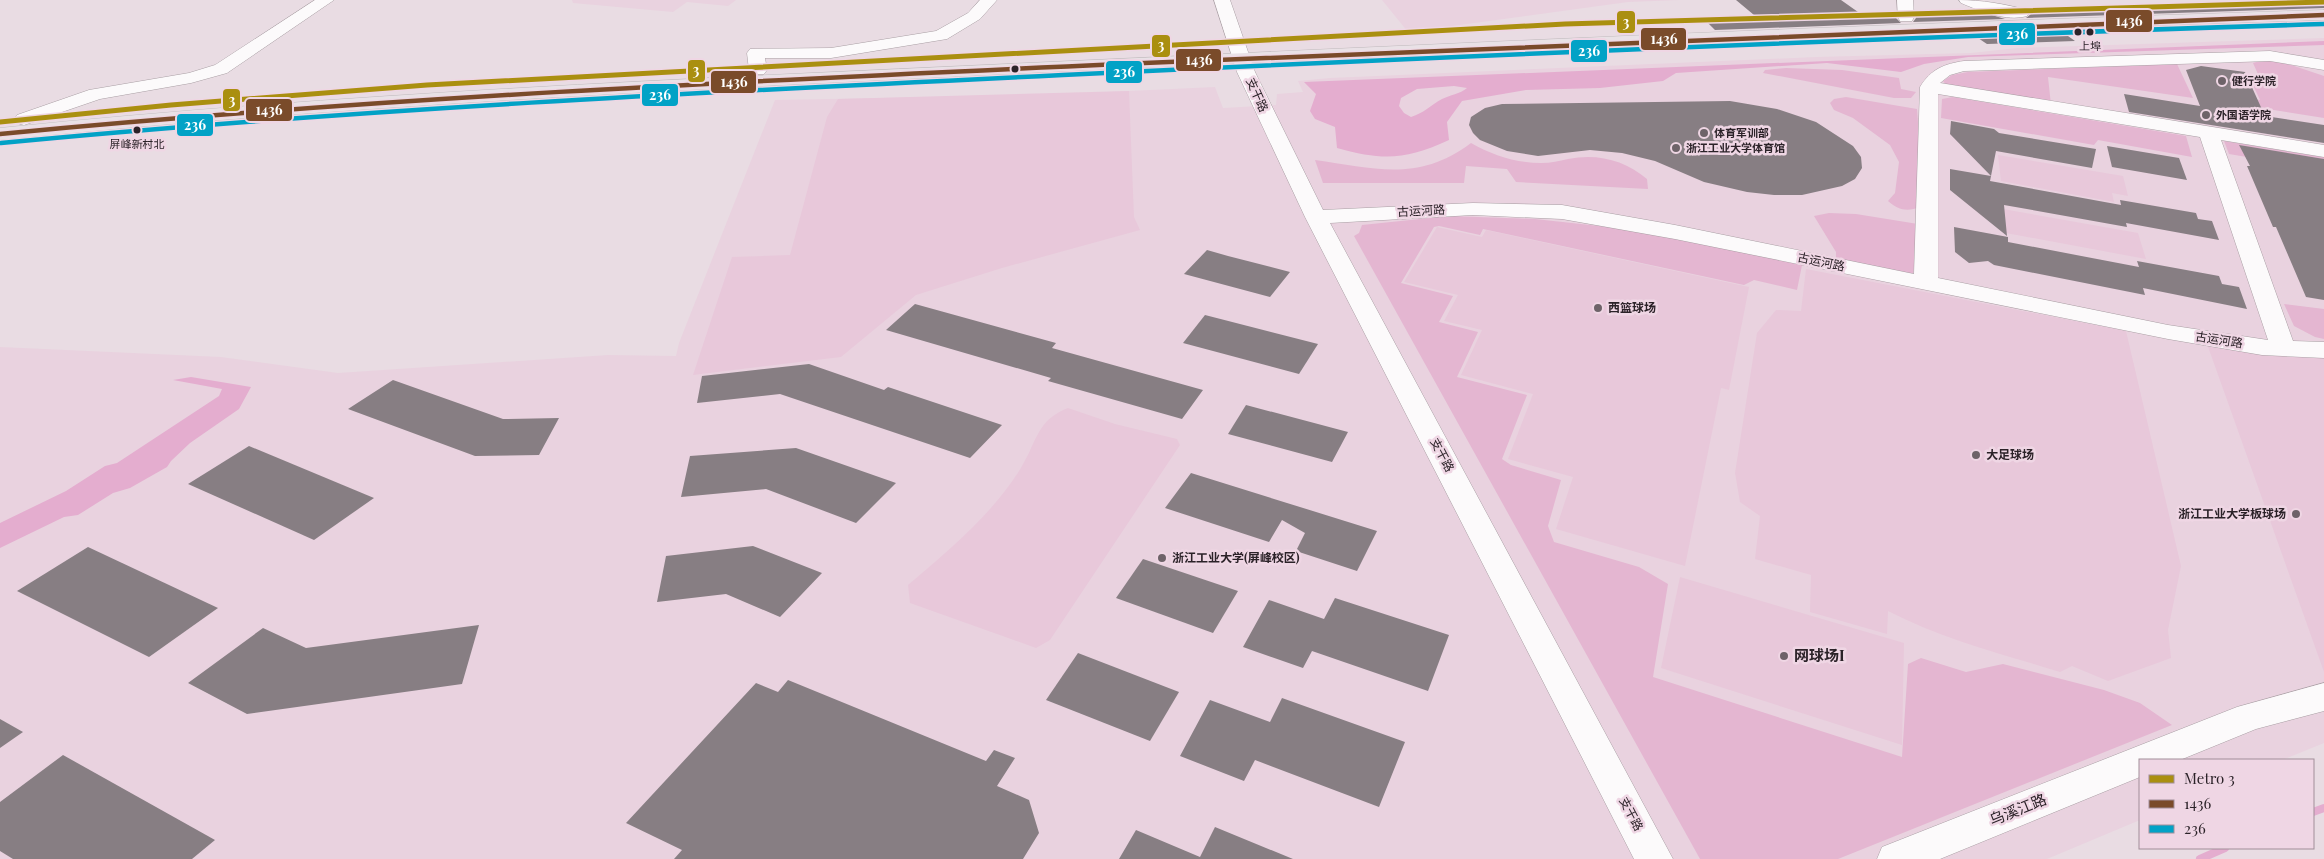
<svg xmlns="http://www.w3.org/2000/svg" width="2324" height="859" viewBox="0 0 2324 859" font-family="'Playfair Display','Noto Sans SC',serif">
<style>
.built{fill:#e9d2df}
.green{fill:#e8c8da}
.forest{fill:#e4b6d1}
.water{fill:#e4adcf;fill-rule:evenodd}
.lines{fill:none;stroke-linecap:round;stroke-linejoin:round}
.stream{stroke:#e4adcf;stroke-width:8}
.building{fill:#877e83}
.minor-casing{stroke:#a99fa4;stroke-width:1}
.major-casing{stroke:#c0babd;stroke-width:1}
.minor{fill:#fcfafb;fill-rule:evenodd}
.major{fill:#e9e1e6;fill-rule:evenodd}
.bus-1-casing{stroke:#efd6e4;stroke-width:7}
.bus-2-casing{stroke:#efd6e4;stroke-width:7}
.bus-1{stroke:#7a4b2a;stroke-width:4.5}
.bus-2{stroke:#02a2c6;stroke-width:4.5}
.metro-1-casing{stroke:#efd6e4;stroke-width:8}
.metro-1{stroke:#aa8f10;stroke-width:5}
.bus-dot{fill:#2b2228;stroke:#efd6e4;stroke-width:2}
.poi-dot{fill:#6e6369;stroke:#efd6e4;stroke-width:2}
.labels{text-anchor:middle;stroke-width:5;stroke-linejoin:round;paint-order:stroke}
.bus-label{font-size:11px;fill:#2b2228;stroke:#efd6e4}
.far-poi-label{font-size:11px;font-weight:bold;fill:#2b2228;stroke:#efd6e4;text-anchor:start}
.street-label{font-size:12px;fill:#2b2228;stroke:#efd6e4}
.poi-label{font-size:12px;font-weight:bold;fill:#2b2228;stroke:#efd6e4;text-anchor:start}
.near-poi-label{font-size:15px;font-weight:bold;fill:#2b2228;stroke:#efd6e4;text-anchor:start}
.near-street-label{font-size:15px;fill:#2b2228;stroke:#efd6e4}
.line-badge{stroke:#efd6e4;stroke-width:2}
.badge-label{font-size:14px;text-anchor:middle;font-weight:bold;fill:#fff}
</style>
<rect width="100%" height="100%" fill="#e9dce3"/>
<g class="built">
<polygon points="572,0 736,0 728,6 687,2 673,12 573,3"/>
<polygon points="1382,0 1680,0 1628,2 1408,32"/>
<polygon points="2324,38 2324,743 2282,760 2140,760 2140,820 2047,859 0,859 0,347 221,357 338,373 608,355 676,356 679,343 775,100 1043,95 1215,87 1223,108 1276,105 1277,94 1303,92 1298,81 1330,78 1816,57 1971,53 2017,48"/>
</g>
<g class="green">
<polygon points="1129,91 1134,217 1140,230 1002,268 916,295 841,357 693,375 732,257 790,255 827,117 838,99"/>
<polygon points="1998,155 2123,176 2128,196 2112,193 2114,202 2001,181"/>
<polygon points="2003,209 2138,233 2146,259 2006,233"/>
<polygon points="1437,227 1482,237 1486,230 1749,287 1729,390 1721,388 1685,566 1556,529 1573,477 1508,459 1533,394 1461,375 1482,330 1444,321 1458,295 1404,282"/>
<path d="M1806 269 2126 331 2181 566 2168 630 2171 658 2108 681 2072 666 2060 672C1999 653 1945 640 1888 611L1887 634 1810 612 1811 575 1755 559 1760 516 1740 502 1735 473 1757 333 1776 310 1801 311Z"/>
<polygon points="2206,341 2324,356 2324,672"/>
<path d="M1068 408 1115 424 1177 439 1180 445 1050 640 1036 648 910 603 908 585C948 551 996 511 1022 466 1037 441 1037 420 1068 408Z"/>
<polygon points="1680,577 1904,643 1902,745 1661,668"/>
</g>
<g class="forest">
<polygon points="2270,58 2324,76 2324,118 2223,102 2219,94 2260,100 2252,83 2262,83 2253,63"/>
<polygon points="2177,64 2193,98 2048,77 2051,105 1947,86 1943,81 1952,75 1968,72"/>
<polygon points="1786,68 1842,70 1899,78 1901,89 1916,92 1911,98 1894,98 1763,73 1765,70"/>
<path d="M1846 97 1917 109 1921 164 1920 207C1907 212 1898 210 1888 201L1895 193 1899 162 1890 145 1853 118 1834 110 1830 103 1834 99Z"/>
<polygon points="1953,97 2186,136 2192,157 2098,140 2094,145 1941,118 1942,99"/>
<polygon points="2224,141 2324,157 2324,170 2229,154"/>
<path d="M1471 143C1492 155 1516 163 1541 163 1551 163 1559 161 1568 159 1597 153 1625 160 1647 179L1648 189 1516 182 1507 169 1466 166 1464 183H1323L1315 160C1374 168 1418 183 1471 143Z"/>
<polygon points="1829,213 1856,214 1918,224 1913,276 1836,261 1836,252 1814,216"/>
<polygon points="1449,216 1535,219 1645,231 1802,265 1797,290 1754,280 1744,285 1483,229 1480,235 1439,226 1434,227 1401,283 1453,296 1439,322 1478,332 1457,377 1527,395 1502,459 1511,465 1561,480 1548,526 1554,542 1639,567 1668,584 1653,677 1902,757 1908,664 1921,658 1966,672 2003,664 2104,690 2140,703 2172,725 1838,859 1700,859 1354,236 1359,233 1362,225"/>
<polygon points="2284,304 2324,309 2324,339 2315,337 2294,326"/>
</g>
<g class="water">
<path d="M2324 41V45L1968 57 1924 64 1901 72 1827 63 1676 73 1663 81 1600 88 1526 90 1462 101 1447 122 1449 140C1405 160 1384 161 1337 148L1335 127 1315 119 1310 111 1316 94 1304 82ZM1454 86 1467 88C1460 94 1450 95 1442 99 1431 105 1424 113 1411 117L1404 113 1399 106 1401 98 1417 89Z"/>
<polygon points="191,377 251,387 239,409 190,443 171,461 167,467 130,488 113,493 78,515 64,517 0,548 0,523 66,491 105,466 117,463 219,396 222,389 173,380"/>
</g>
<g class="lines">
<g class="stream">
<polyline points="2313,812 2324,808"/>
<polyline points="2200,859 2225,848"/>
</g>
</g>
<g class="building">
<polygon points="1736,0 1841,0 1858,12 1896,12 1896,18 1901,23 1715,30 1702,17 1754,15"/>
<polygon points="2324,0 2324,8 2026,18 2031,14 2027,8"/>
<polygon points="1972,9 2005,19 1913,22 1916,18 1916,11"/>
<polygon points="2324,22 2324,24 2061,31 2075,41 1987,44 1972,34"/>
<polygon points="2201,66 2245,72 2265,116 2324,125 2324,143 2129,112 2124,94 2200,106 2186,70"/>
<polygon points="1730,101 1777,109 1816,122 1853,146 1861,157 1862,168 1855,179 1842,186 1802,195 1774,195 1747,192 1704,182 1655,161 1622,153 1590,150 1538,156 1507,151 1480,140 1473,133 1469,125 1471,117 1485,108 1502,104"/>
<polygon points="1951,121 1994,129 1999,133 2096,149 2092,168 1996,151 1991,176 1950,134"/>
<polygon points="2239,145 2324,159 2324,300 2306,297 2276,227 2273,227 2247,166 2250,166"/>
<polygon points="2107,146 2179,158 2187,180 2112,167"/>
<polygon points="1950,169 1991,176 1990,181 2121,205 2120,200 2196,213 2198,219 2212,221 2219,240 2126,223 2127,227 2004,205 2007,236 1950,190"/>
<polygon points="1954,227 2008,237 2008,242 2139,267 2137,261 2219,276 2222,284 2239,287 2247,309 2143,288 2145,295 1994,265 1988,261 1969,263 1955,252"/>
<polygon points="1207,250 1228,256 1290,272 1270,297 1184,274"/>
<polygon points="915,304 1056,343 1052,348 1203,390 1182,419 1048,381 1051,378 886,330"/>
<polygon points="1205,315 1318,344 1299,374 1183,343"/>
<polygon points="809,364 884,390 888,387 1002,425 970,458 780,394 697,403 702,376"/>
<polygon points="393,380 503,419 559,418 539,455 475,456 348,409"/>
<polygon points="1246,405 1348,432 1332,462 1228,434"/>
<polygon points="249,446 374,498 314,540 188,484"/>
<polygon points="796,448 896,483 856,523 766,489 681,497 690,456"/>
<polygon points="1191,473 1377,531 1357,571 1296,551 1305,533 1282,520 1269,542 1165,508"/>
<polygon points="753,546 822,573 780,617 726,594 657,602 666,556"/>
<polygon points="88,547 218,608 149,657 17,591"/>
<polygon points="1143,559 1238,591 1213,633 1116,598"/>
<polygon points="1335,598 1449,635 1428,691 1312,651 1303,668 1243,647 1269,600 1324,619"/>
<polygon points="479,625 462,684 247,714 188,683 263,628 306,648"/>
<polygon points="1078,653 1179,692 1150,741 1046,700"/>
<polygon points="788,680 986,761 994,750 1015,758 997,786 1029,800 1039,833 1023,859 674,859 682,850 626,823 756,683 778,692"/>
<polygon points="1282,698 1405,742 1379,807 1255,760 1244,781 1180,756 1210,700 1270,722"/>
<polygon points="0,719 23,732 0,748"/>
<polygon points="63,755 215,840 192,859 13,859 0,851 0,802"/>
<polygon points="1215,827 1293,859 1119,859 1136,830 1200,857"/>
</g>
<g class="lines">
<g class="minor-casing">
<g id="minor">
<polygon points="315,0 334,0 227,73 191,83 100,99 24,125 17,123 14,119 17,115 89,90 189,73 215,65"/>
<polygon points="980,0 997,0 980,19 947,39 831,58 765,58 767,70 764,74 752,74 749,70 747,53 750,49 831,48 936,31 968,13"/>
<path d="M1214 0H1230L1255 72 1323 210 1473 203 1562 205 1675 225 1914 274 1920 87C1931 69 1944 64 1964 61L2270 51 2324 60V70L2270 61 1964 71 1950 75 1940 83 2324 145V157L2221 140 2293 341 2324 342V358L2262 355 2168 339 1675 239 1562 219 1473 215 1330 223 1673 859H1634L1305 217 1237 72ZM1938 94 2200 137 2268 340 2168 325 1938 278Z"/>
<polygon points="1897,0 1913,0 1914,17 1912,21 1900,21 1898,17"/>
<path d="M1959 0C1981 0 2005 4 2027 10L2029 13 2027 16C2006 22 1980 11 1961 3Z"/>
<polygon points="2324,683 2324,711 2256,729 2180,760 2140,760 2140,777 1940,859 1877,859 1882,847 2237,707"/>
</g>
</g>
<g class="major-casing">
<path id="major" d="M2324 10V20C1891 33 1459 53 1027 73 684 90 342 105 0 140V128C342 93 684 79 1027 63 1459 43 1891 23 2324 10Z"/>
</g>
<use href="#minor" class="minor"/>
<use href="#major" class="major"/>
<g class="bus-1-casing">
<path id="bus-1" d="M0 134C373 98 746 81 1120 64 1522 45 1923 28 2324 15"/>
</g>
<g class="bus-2-casing">
<path id="bus-2" d="M1 143C354 109 708 92 1063 75 1483 55 1903 37 2324 24"/>
</g>
<use href="#bus-1" class="bus-1"/>
<use href="#bus-2" class="bus-2"/>
<g class="metro-1-casing">
<polyline id="metro-1" points="0,122 171,105 427,85 1565,24 2324,2"/>
</g>
<use href="#metro-1" class="metro-1"/>
</g>
<g class="bus-dot">
<circle cx="2078" cy="32" r="4.5"/>
<circle cx="2090" cy="32" r="4.5"/>
<circle cx="1015" cy="69" r="4.5"/>
<circle cx="137" cy="130" r="4.5"/>
</g>
<g class="poi-dot">
<circle cx="2222" cy="81" r="5"/>
<circle cx="2206" cy="115" r="5"/>
<circle cx="1704" cy="133" r="5"/>
<circle cx="1676" cy="148" r="5"/>
<circle cx="1598" cy="308" r="5"/>
<circle cx="1976" cy="455" r="5"/>
<circle cx="2296" cy="514" r="5"/>
<circle cx="1162" cy="558" r="5"/>
<circle cx="1784" cy="656" r="5"/>
</g>
<g class="labels">
<g class="bus-label">
<text x="2090" y="50">上埠</text>
<text x="137" y="148">屏峰新村北</text>
</g>
<g class="far-poi-label">
<text x="2232" y="85">健行学院</text>
<text x="2216" y="119">外国语学院</text>
<text x="1714" y="137">体育军训部</text>
<text x="1686" y="152">浙江工业大学体育馆</text>
</g>
<g class="street-label">
<text transform="translate(1257 95) rotate(66)" y="4">支干路</text>
<text transform="translate(1421 211) rotate(-3)" y="4">古运河路</text>
<text transform="translate(1821 262) rotate(12)" y="4">古运河路</text>
<text transform="translate(2219 340) rotate(9)" y="4">古运河路</text>
<text transform="translate(1442 455) rotate(62)" y="4">支干路</text>
<text transform="translate(1631 814) rotate(62)" y="4">支干路</text>
</g>
<g class="poi-label">
<text x="1608" y="312">西篮球场</text>
<text x="1986" y="459">大足球场</text>
<text x="2286" y="518" text-anchor="end">浙江工业大学板球场</text>
<text x="1172" y="562">浙江工业大学(屏峰校区)</text>
</g>
<g class="near-poi-label">
<text x="1794" y="661">网球场I</text>
</g>
<g class="near-street-label">
<text transform="translate(2018 810) rotate(-22)" y="5">乌溪江路</text>
</g>
</g>
<g class="line-badge">
<rect x="2105" y="9" width="48" height="24" rx="5" fill="#7a4b2a"/>
<rect x="1616" y="10" width="20" height="24" rx="5" fill="#aa8f10"/>
<rect x="1998" y="22" width="38" height="24" rx="5" fill="#02a2c6"/>
<rect x="1640" y="27" width="47" height="24" rx="5" fill="#7a4b2a"/>
<rect x="1151" y="34" width="20" height="24" rx="5" fill="#aa8f10"/>
<rect x="1570" y="39" width="38" height="24" rx="5" fill="#02a2c6"/>
<rect x="1175" y="48" width="47" height="24" rx="5" fill="#7a4b2a"/>
<rect x="687" y="59" width="19" height="24" rx="5" fill="#aa8f10"/>
<rect x="1105" y="60" width="38" height="24" rx="5" fill="#02a2c6"/>
<rect x="710" y="70" width="47" height="24" rx="5" fill="#7a4b2a"/>
<rect x="641" y="83" width="38" height="24" rx="5" fill="#02a2c6"/>
<rect x="222" y="88" width="19" height="24" rx="5" fill="#aa8f10"/>
<rect x="245" y="98" width="48" height="24" rx="5" fill="#7a4b2a"/>
<rect x="176" y="113" width="38" height="24" rx="5" fill="#02a2c6"/>
</g>
<g class="badge-label">
<text x="2129" y="26">1436</text>
<text x="1626" y="27">3</text>
<text x="2017" y="39">236</text>
<text x="1664" y="44">1436</text>
<text x="1161" y="50">3</text>
<text x="1589" y="56">236</text>
<text x="1199" y="65">1436</text>
<text x="696" y="75">3</text>
<text x="1124" y="77">236</text>
<text x="734" y="87">1436</text>
<text x="660" y="100">236</text>
<text x="232" y="105">3</text>
<text x="269" y="115">1436</text>
<text x="195" y="130">236</text>
</g>
<rect x="2139" y="759" width="175" height="90" fill="#efd6e4" stroke="#a18e99"/>
<rect x="2149" y="775" width="25" height="8" fill="#aa8f10" stroke="#a18e99"/>
<text x="2184" y="784" font-size="15" fill="#2b2228">Metro 3</text>
<rect x="2149" y="800" width="25" height="8" fill="#7a4b2a" stroke="#a18e99"/>
<text x="2184" y="809" font-size="15" fill="#2b2228">1436</text>
<rect x="2149" y="825" width="25" height="8" fill="#02a2c6" stroke="#a18e99"/>
<text x="2184" y="834" font-size="15" fill="#2b2228">236</text>
</svg>
